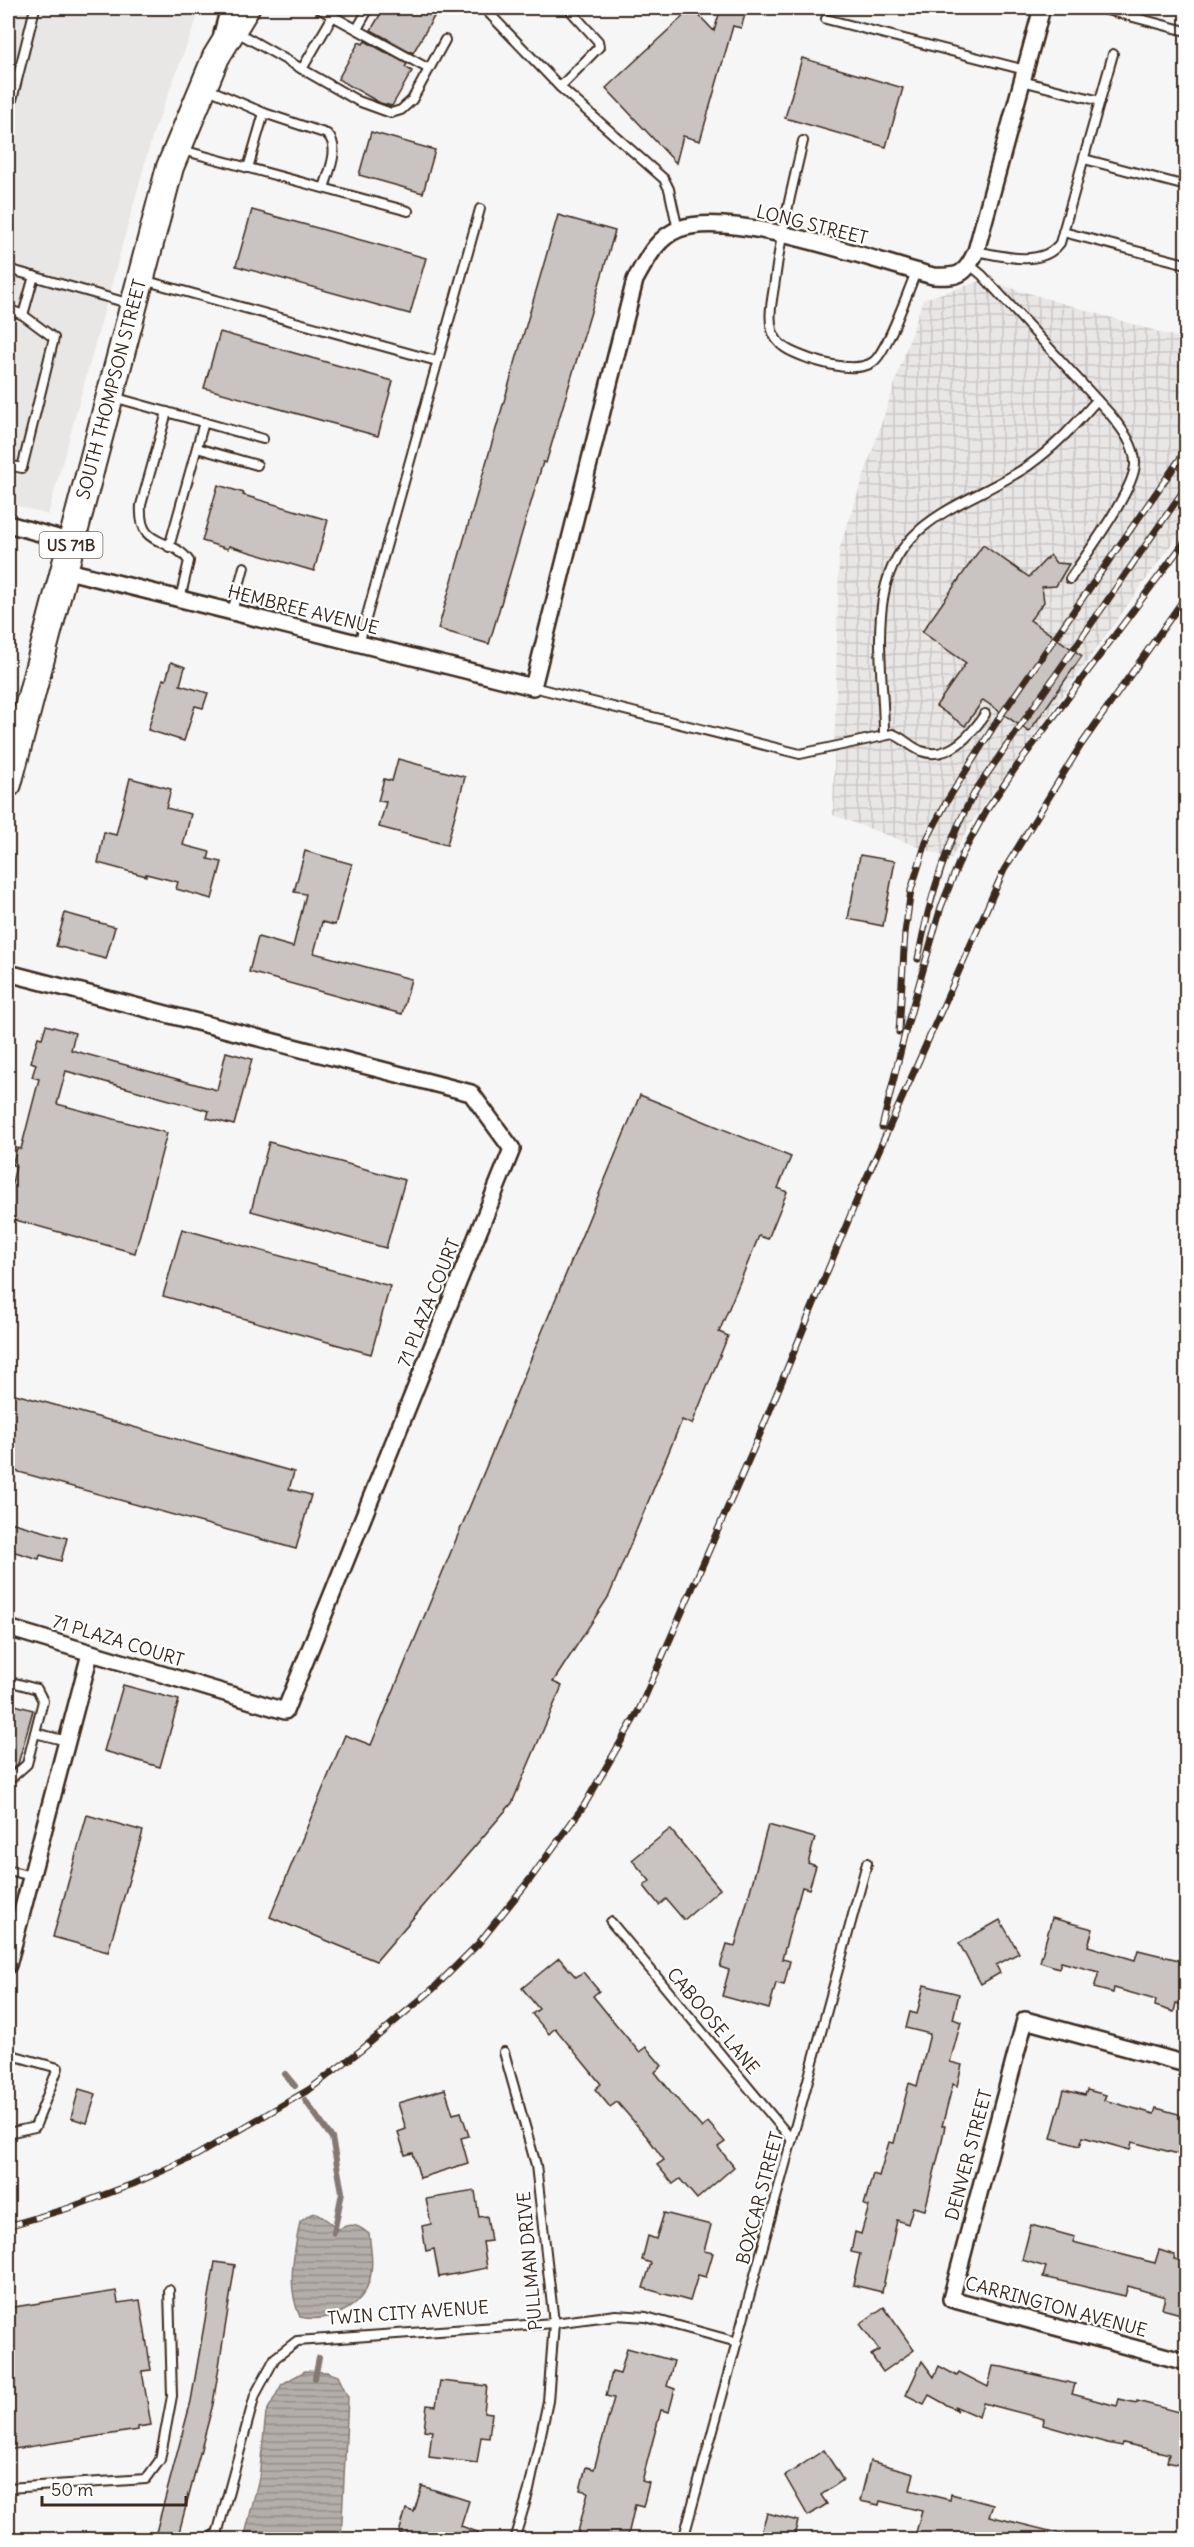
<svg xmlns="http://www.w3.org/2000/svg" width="1194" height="2547" viewBox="0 0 1194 2547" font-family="Delius,sans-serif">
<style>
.built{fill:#e9e7e6}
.industrial{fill:url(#industrial-grid)}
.water{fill:url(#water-rules);stroke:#847972;stroke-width:1.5}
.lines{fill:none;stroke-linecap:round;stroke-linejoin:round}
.stream{stroke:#847972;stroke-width:6}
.building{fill:#c9c3c1;stroke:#3b2a1e;stroke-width:1.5}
.service-casing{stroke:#3b2a1e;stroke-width:12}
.minor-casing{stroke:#3b2a1e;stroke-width:20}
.trunk-casing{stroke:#3b2a1e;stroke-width:30}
.service{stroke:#fff;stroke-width:8}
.minor{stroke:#fff;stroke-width:15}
.trunk{stroke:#fff;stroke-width:26}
.rail-casing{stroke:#3b2a1e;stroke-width:7}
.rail{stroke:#fff;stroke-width:4.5;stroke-dasharray:14;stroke-linecap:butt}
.labels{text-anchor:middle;stroke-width:4.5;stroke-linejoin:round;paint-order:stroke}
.shield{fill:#fff;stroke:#766a62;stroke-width:1.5}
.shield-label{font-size:16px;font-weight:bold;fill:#3b2a1e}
.street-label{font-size:18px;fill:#3b2a1e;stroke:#fff}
</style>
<defs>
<pattern id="industrial-grid" width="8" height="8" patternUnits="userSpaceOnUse" patternTransform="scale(1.5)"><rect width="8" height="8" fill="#e9e7e6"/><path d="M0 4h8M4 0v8" fill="none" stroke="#c9c6c5"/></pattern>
<pattern id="water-rules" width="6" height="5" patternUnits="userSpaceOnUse" patternTransform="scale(1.5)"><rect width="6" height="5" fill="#b4aeaa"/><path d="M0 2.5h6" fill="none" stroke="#948e8a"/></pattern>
</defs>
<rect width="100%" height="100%" fill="#f7f6f6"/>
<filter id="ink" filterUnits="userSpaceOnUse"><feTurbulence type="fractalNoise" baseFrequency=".0167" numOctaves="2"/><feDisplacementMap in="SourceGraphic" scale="12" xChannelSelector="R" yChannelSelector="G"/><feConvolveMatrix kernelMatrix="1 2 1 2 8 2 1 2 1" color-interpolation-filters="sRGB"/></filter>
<g filter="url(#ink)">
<polygon class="built" points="8,8 201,8 153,134 48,515 8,503"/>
<polygon class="industrial" points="985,280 1186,340 1186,524 974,819 951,859 833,815 839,550 923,299"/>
<g class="water">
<path d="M317 2213 339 2229C351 2222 358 2225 369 2234 371 2250 374 2266 369 2282 360 2310 327 2323 300 2317 286 2285 294 2254 300 2222L311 2214Z"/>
<polygon points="305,2371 327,2372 338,2376 348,2397 341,2539 244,2539 259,2478 266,2413 282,2384"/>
</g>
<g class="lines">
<g class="stream">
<polyline points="285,2074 295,2086"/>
<polyline points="305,2100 332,2138 342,2192 334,2233"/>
<polyline points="315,2378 319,2358"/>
</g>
</g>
<g class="building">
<polygon points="384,8 439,8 413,53 371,30"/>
<polygon points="692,8 714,31 721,8 747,8 741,28 733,26 700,141 683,136 676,163 606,88"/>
<polygon points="365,41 407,64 405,67 412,71 392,106 380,103 338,79 359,42 363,44"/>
<polygon points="802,58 903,88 886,147 785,118"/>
<polygon points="371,132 435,150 423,193 359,175"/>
<polygon points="252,210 426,258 410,314 236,266"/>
<polygon points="558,215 615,231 546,463 543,462 489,644 438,629"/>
<polygon points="220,332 393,381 378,436 204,388"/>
<polygon points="218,485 244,493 243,495 328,520 314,571 229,546 228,549 202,541"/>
<polygon points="983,545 1029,577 1050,555 1056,563 1069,564 1056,586 1042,587 1044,602 1030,620 1082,656 1029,732 983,700 965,726 936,706 966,663 922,632"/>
<polygon points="171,662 185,667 180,685 208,693 203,708 195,706 184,741 148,730 163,679 166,680"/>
<polygon points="398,759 465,777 447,845 379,827 386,802 378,801 384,779 392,781"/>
<polygon points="130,778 171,789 166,808 191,814 183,845 210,852 208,859 222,862 212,899 176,889 178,882 146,874 146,876 98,863 104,832 116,835"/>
<polygon points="305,851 352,864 335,925 322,922 314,953 411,979 402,1014 249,972 258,937 293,947 306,894 294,892"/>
<polygon points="860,855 895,861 883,926 848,919"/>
<polygon points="65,913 115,927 106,959 56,946"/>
<polygon points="46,1025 75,1033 71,1050 217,1090 226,1052 252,1059 234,1125 207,1118 209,1111 66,1071 57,1104 167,1133 135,1253 8,1218 8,1200 16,1166 12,1165 17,1148 21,1149 39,1079 32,1077 36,1064 31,1062 38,1037 42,1038"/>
<polygon points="640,1095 791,1157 778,1188 787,1192 768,1239 759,1236 719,1332 728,1336 692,1424 682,1420 609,1596 553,1682 562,1686 512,1803 376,1961 270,1917 345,1735 371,1745"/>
<polygon points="269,1142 405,1180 386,1248 251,1211"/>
<polygon points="182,1229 390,1286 371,1354 163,1296"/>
<polygon points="8,1392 294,1472 289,1489 311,1495 296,1549 8,1469"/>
<polygon points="10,1522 67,1538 61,1561 40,1555 39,1559 8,1550"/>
<polygon points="123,1685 179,1700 160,1767 104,1751"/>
<polygon points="8,1703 33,1710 18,1764 8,1773"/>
<polygon points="87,1815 143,1831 108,1952 53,1937"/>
<polygon points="768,1825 815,1838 808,1863 816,1866 809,1889 802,1887 782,1959 790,1961 784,1985 776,1983 769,2009 722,1996 729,1970 720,1967 727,1944 735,1946"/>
<polygon points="670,1829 720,1889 684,1920 666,1899 659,1905 644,1886 650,1881 632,1860"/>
<polygon points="1052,1918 1093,1929 1088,1946 1135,1960 1138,1950 1183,1961 1180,1970 1186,1971 1186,2006 1176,2003 1174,2012 1155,2006 1156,2000 1114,1988 1113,1993 1094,1988 1099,1972 1061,1962 1059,1968 1040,1962"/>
<polygon points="1000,1920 1019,1953 996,1965 1000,1973 981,1984 959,1943"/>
<polygon points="559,1958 576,1977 583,1972 599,1991 593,1996 610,2017 639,2052 646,2047 662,2066 655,2072 671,2092 702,2128 708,2122 725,2142 718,2147 734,2167 697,2199 680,2179 673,2184 657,2165 664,2160 648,2138 617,2102 610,2107 595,2089 601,2084 555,2028 549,2034 532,2014 539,2009 522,1988"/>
<polygon points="924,1985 959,1994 953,2019 961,2022 950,2062 962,2065 957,2086 953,2084 942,2126 945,2126 941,2145 925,2210 913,2207 908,2224 897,2220 882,2292 853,2285 860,2254 851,2252 855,2232 861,2234 869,2206 864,2205 873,2174 879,2176 889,2142 894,2143 909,2083 917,2086 930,2034 906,2028 910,2012 917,2014"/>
<polygon points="79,2089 96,2094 87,2123 71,2118"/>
<polygon points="445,2089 453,2114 461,2112 469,2136 461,2138 468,2163 420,2178 413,2153 405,2155 398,2132 406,2129 398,2103"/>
<polygon points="1064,2090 1085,2095 1087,2090 1106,2095 1104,2100 1154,2114 1156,2108 1186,2116 1186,2156 1132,2142 1130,2150 1083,2137 1080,2146 1051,2138"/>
<polygon points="475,2191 479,2217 487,2216 491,2241 483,2242 487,2268 439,2277 434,2249 426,2251 422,2226 431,2224 426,2199"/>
<polygon points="664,2213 711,2225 704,2251 713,2253 706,2277 698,2275 690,2301 643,2288 651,2263 642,2260 648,2236 656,2239"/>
<polygon points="1031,2225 1075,2237 1073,2242 1155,2263 1159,2250 1175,2255 1174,2259 1186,2262 1186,2293 1181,2314 1162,2309 1165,2297 1128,2286 1125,2296 1043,2277 1046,2267 1022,2260"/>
<polygon points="215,2262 235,2265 213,2404 177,2540 168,2540 155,2536 191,2401"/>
<polygon points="116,2291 118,2303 140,2300 151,2370 142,2371 151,2425 138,2427 138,2430 8,2450 8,2308"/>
<polygon points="884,2307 914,2350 883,2372 871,2355 879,2350 860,2324"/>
<polygon points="627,2348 674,2361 667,2386 675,2389 669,2412 661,2410 642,2481 649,2483 643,2507 635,2505 627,2540 576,2540 588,2492 580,2490 586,2467 594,2469 614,2398 606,2396 612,2372 620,2374"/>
<polygon points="922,2361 934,2377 939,2366 957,2376 959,2372 988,2387 993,2366 1002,2367 1075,2384 1072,2394 1117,2406 1119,2399 1137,2403 1137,2401 1186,2414 1186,2467 1167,2462 1169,2454 1123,2443 1122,2446 1107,2443 1043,2425 1044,2419 983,2403 979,2417 954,2406 958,2411 929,2395 924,2404 906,2395"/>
<polygon points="440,2381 487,2386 484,2412 492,2413 489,2438 481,2437 477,2463 429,2457 432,2431 424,2430 427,2405 436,2406"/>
<polygon points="824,2450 843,2480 821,2495 827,2504 808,2516 785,2476"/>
<polygon points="870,2461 914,2473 910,2490 950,2500 951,2494 993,2505 989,2516 1062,2534 1062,2540 930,2540 915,2536 922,2511 880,2501 879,2505 860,2501"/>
<polygon points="422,2486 469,2501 461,2526 491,2537 491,2540 405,2540 407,2536 399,2533 406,2509 414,2512"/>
<polygon points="767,2513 798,2521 793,2540 759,2540"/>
</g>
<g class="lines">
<g class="service-casing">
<g id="service">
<polyline points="318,8 429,69"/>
<polyline points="484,8 560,87 664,179 669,189 678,230"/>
<polyline points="1099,8 1186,31"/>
<polyline points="826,19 1025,70"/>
<polyline points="357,29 369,8"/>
<polyline points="237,32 358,101 391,113 401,110 412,100 445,40"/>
<polyline points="302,69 333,16"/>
<polyline points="1022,81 1100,101"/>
<polyline points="560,87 599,47 598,41 568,8"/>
<path d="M206 88 264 113 327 134C341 147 329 171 324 188"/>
<polyline points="8,116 35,8"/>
<path d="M803 141C792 188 781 233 775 280 773 296 768 314 772 330 777 348 794 353 810 359 826 364 857 373 873 362 887 352 908 291 916 272"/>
<polyline points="182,150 408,211"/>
<polyline points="1084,159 1186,186"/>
<polyline points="248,168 264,113"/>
<polyline points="1063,232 1186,264"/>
<path d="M976 251C1001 256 1042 268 1060 243L1113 54"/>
<path d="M970 265 982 275 1110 414C1121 428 1134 443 1135 462 1137 487 1085 556 1070 579"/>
<polyline points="8,269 131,304"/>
<polyline points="143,280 437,361"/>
<polyline points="8,309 23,315 34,276"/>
<polyline points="113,397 263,439"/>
<path d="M167 412 141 505C138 551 171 535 189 561L180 599"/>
<polyline points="197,448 257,465"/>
<polyline points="8,465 22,468 54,338 23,315"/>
<polyline points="169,547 204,422"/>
<polyline points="232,612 244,567"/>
<polyline points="359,644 480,209"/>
<path d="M533 687 800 754 893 734C903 738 911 747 921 751 949 761 972 734 985 714"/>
<path d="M884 734C884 688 875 639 884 593 899 515 972 504 1028 466 1055 447 1075 425 1097 400"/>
<polyline points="8,1681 37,1689 43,1701 27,1764 8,1781"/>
<polyline points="35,1733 67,1741"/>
<polyline points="8,1870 31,1876"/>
<polyline points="611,1922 792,2140"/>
<polyline points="504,2052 536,2165 554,2323 548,2401 529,2490 514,2540"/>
<polyline points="8,2054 58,2068 35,2127 8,2133"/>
<polyline points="8,2488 146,2479 160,2460 172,2396 169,2290"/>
<polyline points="216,2538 255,2395 275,2358 297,2341 554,2323 616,2315 646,2317 737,2342"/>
<polyline points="683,2540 867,1863"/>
</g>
</g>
<g class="minor-casing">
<g id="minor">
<polyline points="222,34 229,8"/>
<polyline points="8,524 72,542"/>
<path d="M64 570 533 687 635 280C646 261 656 238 679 229 733 209 874 261 933 276 959 277 965 276 976 251L1042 8"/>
<polyline points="8,973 471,1093 512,1149 285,1711 8,1628"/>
<polyline points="8,1965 90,1654"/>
<polyline points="1186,2064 1025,2020 951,2299 1186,2362"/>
<polyline points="215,2540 216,2538"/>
</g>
</g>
<g class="trunk-casing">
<g id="trunk">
<path id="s1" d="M8 784 170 167 216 57 246 8"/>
</g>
</g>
<use href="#service" class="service"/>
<use href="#minor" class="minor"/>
<use href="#trunk" class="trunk"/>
<g class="rail-casing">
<g id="rail">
<path d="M918 959C929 899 946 843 976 790L1186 487"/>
<polyline points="899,1032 905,933 911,890 927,839 947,801 999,718 1186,450"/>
<polyline points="882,1127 905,1033 941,907 962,855 986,811 1014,770 1186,540"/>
<polyline points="8,2226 69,2208 133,2184 195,2156 310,2089 360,2051 434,1988 478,1944 531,1878 585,1804 639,1710 762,1429 858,1197 1004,870 1081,745 1186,596"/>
</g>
</g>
<use href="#rail" class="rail"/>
</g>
</g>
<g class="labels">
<rect class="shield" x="39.5" y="532" width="63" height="26" rx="4.5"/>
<g class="shield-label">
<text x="71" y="551">US 71B</text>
</g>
<g class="street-label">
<text transform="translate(812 225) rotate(14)" y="6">LONG STREET</text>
<text dy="6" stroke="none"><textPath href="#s1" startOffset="408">SOUTH THOMPSON STREET</textPath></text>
<text transform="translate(303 610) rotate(14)" y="6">HEMBREE AVENUE</text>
<text transform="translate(429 1303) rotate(-68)" y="6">71 PLAZA COURT</text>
<text transform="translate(118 1641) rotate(17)" y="6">71 PLAZA COURT</text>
<text transform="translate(713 2021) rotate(50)" y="6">CABOOSE LANE</text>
<text transform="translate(969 2155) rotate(-75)" y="6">DENVER STREET</text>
<text transform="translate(760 2198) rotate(-75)" y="6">BOXCAR STREET</text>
<text transform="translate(530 2261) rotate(-95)" y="6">PULLMAN DRIVE</text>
<text transform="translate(1056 2307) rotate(15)" y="6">CARRINGTON AVENUE</text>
<text transform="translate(408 2313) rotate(-4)" y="6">TWIN CITY AVENUE</text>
</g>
</g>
<rect width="1194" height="2547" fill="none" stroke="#fff" stroke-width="30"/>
<rect x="15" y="15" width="1164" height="2517" fill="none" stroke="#3b2a1e" stroke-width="2" filter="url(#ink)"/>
<path d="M42 2496v9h144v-9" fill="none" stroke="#3b2a1e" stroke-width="3"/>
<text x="51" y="2496" font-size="18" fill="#3b2a1e" stroke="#ffffff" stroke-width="4.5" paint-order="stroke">50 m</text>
</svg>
